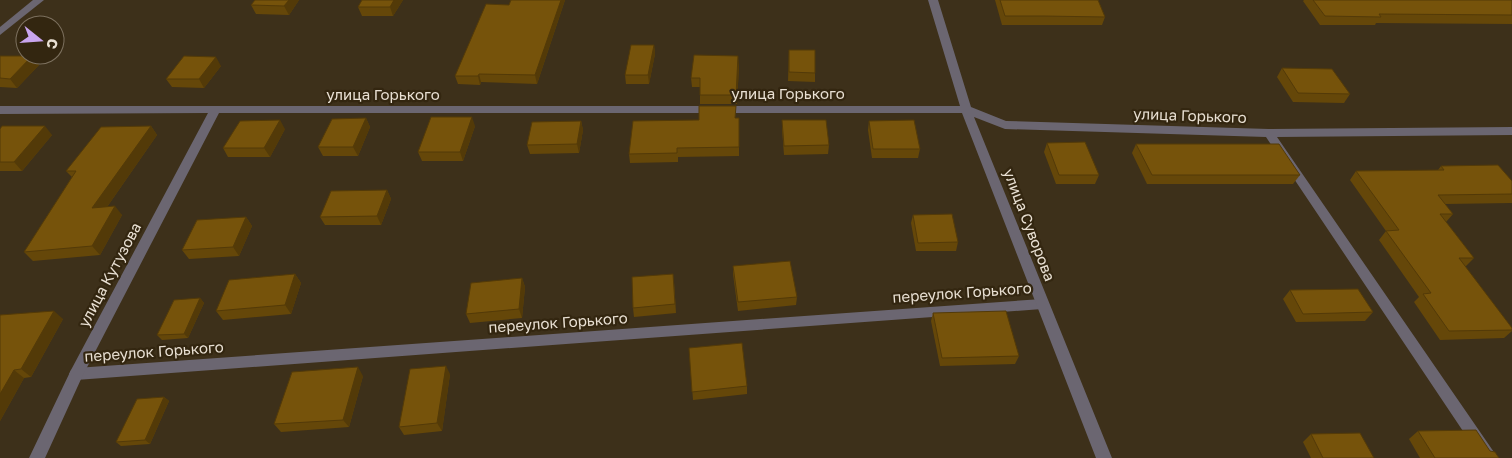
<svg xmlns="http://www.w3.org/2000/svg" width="1512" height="458" viewBox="0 0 1512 458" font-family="'Golos Text',sans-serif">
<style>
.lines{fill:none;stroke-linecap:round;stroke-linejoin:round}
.lane{fill:#6b6671;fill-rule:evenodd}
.street{fill:#6b6671;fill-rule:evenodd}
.wall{fill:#654709}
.shaded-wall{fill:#533a08}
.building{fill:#76530b;stroke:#533a08}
.labels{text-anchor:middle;stroke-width:4.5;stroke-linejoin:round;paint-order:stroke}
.street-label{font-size:15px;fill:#e9e0d3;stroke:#332610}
</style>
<rect width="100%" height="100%" fill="#3d301a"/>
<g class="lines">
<polygon class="lane" points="1042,299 1047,300 1049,304 1047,308 1042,309 76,380 71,378 69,374 71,370 76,368"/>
<g class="street">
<polygon points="33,0 44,0 0,35 0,27"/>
<polygon points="928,0 938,0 971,107 1006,121 1269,129 1512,127 1512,135 1277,137 1498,458 1481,458 1266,137 1005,129 974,117 1112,458 1096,458 962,113 219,113 82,377 45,458 29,458 71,370 208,113 0,114 0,106 960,106"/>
</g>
</g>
<g class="wall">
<polygon points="299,0 289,15 256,14 251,5"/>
<polygon points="403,0 393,16 362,16 358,7"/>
<polygon points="511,0 565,0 537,84 481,82 480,85 458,84 455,76 509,5"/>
<polygon points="995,0 1098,0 1105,17 1102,25 1002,25"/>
<polygon points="1304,0 1512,0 1512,24 1376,23 1375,25 1320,25 1303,1"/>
<polygon points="654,45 655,54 649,84 626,84 625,75"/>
<polygon points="789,50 815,73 815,82 788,81"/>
<polygon points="0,56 39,65 17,88 0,87"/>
<polygon points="739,65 737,104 700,104 700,87 692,87 691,78"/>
<polygon points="221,66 204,88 172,87 166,79"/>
<polygon points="1282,68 1350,94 1344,103 1293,102 1277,77"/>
<polygon points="366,118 370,127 358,156 323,156 318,147"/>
<polygon points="739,118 739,156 678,157 678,162 630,163 629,154 699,120"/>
<polygon points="782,120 829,145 828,154 784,155 782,129"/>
<polygon points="581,121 583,130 579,153 530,154 527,145"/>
<polygon points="869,121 920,149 918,158 872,158 868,130"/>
<polygon points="151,126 157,135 107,207 122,215 100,255 33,261 24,252 72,177 66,171"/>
<polygon points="475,126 463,161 422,161 418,152"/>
<polygon points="0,129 52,135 22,171 0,171"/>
<polygon points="285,129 270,157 228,157 223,148"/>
<polygon points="1047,143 1099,175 1095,184 1056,184 1044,152"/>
<polygon points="1136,144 1300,175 1293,184 1147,184 1132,153"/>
<polygon points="1441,166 1512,181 1512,203 1445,204 1453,214 1446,222 1474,258 1465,267 1512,328 1512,331 1504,338 1440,340 1414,302 1419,297 1379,240 1386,231 1350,180 1356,171 1438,170"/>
<polygon points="387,190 391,199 381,225 325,225 320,217"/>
<polygon points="913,215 958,242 956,251 916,251 911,223"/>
<polygon points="246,217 252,226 239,256 189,259 182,250"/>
<polygon points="733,266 797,297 796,305 738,311 733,274"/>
<polygon points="295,274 301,283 291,314 223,320 216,311"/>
<polygon points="522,278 525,287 522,318 470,323 466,314"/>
<polygon points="674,282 676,313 634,317 633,308"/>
<polygon points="1290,290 1373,312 1365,321 1296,322 1283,299"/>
<polygon points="200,298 204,303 188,338 162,340 157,335"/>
<polygon points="933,313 1019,356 1015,364 940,366 931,321"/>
<polygon points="0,315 63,319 31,377 24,378 0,421"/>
<polygon points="689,348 747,386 747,394 693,400"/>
<polygon points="450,374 442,431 404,435 399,427"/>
<polygon points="363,376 349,427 281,432 274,424"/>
<polygon points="164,397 169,401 150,444 121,446 116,442"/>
<polygon points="1418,431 1490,451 1499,458 1420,458 1409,439"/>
<polygon points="1311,434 1374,458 1311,458 1303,442"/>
</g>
<g class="shaded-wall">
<polygon points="289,0 299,0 289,15 284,6"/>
<polygon points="394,0 403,0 393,16 390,7"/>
<polygon points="561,0 565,0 537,84 535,75"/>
<polygon points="654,45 655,54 649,84 648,75"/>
<polygon points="32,56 39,65 17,88 10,79"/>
<polygon points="738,56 739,65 737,104 736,95"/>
<polygon points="216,57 221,66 204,88 199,79"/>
<polygon points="479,74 481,82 480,85 478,76"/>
<polygon points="472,117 475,126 463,161 460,152"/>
<polygon points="366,118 370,127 358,156 353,147"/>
<polygon points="280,120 285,129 270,157 264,148"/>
<polygon points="581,121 583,130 579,153 577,144"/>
<polygon points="45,126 52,135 22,171 14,162"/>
<polygon points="151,126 157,135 100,217 92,208"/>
<polygon points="387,190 391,199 381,225 377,216"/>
<polygon points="115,206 122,215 100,255 92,246"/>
<polygon points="246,217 252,226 239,256 233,247"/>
<polygon points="295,274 301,283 291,314 285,305"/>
<polygon points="522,278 525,287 522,318 519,309"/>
<polygon points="200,298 204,303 188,338 184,334"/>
<polygon points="54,311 63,319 31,377 21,369"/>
<polygon points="446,366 450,374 442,431 437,423"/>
<polygon points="358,367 363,376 349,427 343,420"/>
<polygon points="14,370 24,378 0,421 0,394"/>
<polygon points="164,397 169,401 150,444 145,440"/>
</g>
<g class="building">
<polygon points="255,0 289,0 284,6 251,5"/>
<polygon points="362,0 394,0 390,7 358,7"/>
<polygon points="511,0 561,0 535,75 479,74 478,76 455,76 486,4 509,5"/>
<polygon points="1000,0 1098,0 1105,17 1044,16 1005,16"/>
<polygon points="1313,0 1512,0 1512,15 1379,14 1381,17 1325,16"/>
<polygon points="631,45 654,45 648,75 625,75"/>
<polygon points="789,50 815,50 815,73 789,72"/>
<polygon points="694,55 738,56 736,95 700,95 700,78 691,78"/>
<polygon points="0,56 32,56 10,79 0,78"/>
<polygon points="184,56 216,57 199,79 166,79"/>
<polygon points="1282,68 1332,69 1350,94 1298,93"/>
<polygon points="699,106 736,106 735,118 739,118 739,147 677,148 677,153 629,154 633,121 699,120"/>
<polygon points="431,117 472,117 460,152 418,152"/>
<polygon points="366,118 353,147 318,147 332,119"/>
<polygon points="280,120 264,148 223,148 240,121"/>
<polygon points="782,120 826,120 829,145 784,146"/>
<polygon points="914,120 920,149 873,149 869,121"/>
<polygon points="581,121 577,144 527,145 532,122"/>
<polygon points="2,126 45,126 14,162 0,162 0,129"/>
<polygon points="151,126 92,208 115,206 92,246 24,252 76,171 66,171 101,127"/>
<polygon points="1085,142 1099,175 1059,175 1047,143"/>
<polygon points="1136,144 1279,144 1300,175 1152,175"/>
<polygon points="1498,165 1512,181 1512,194 1438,195 1453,214 1440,214 1474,258 1459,258 1512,328 1512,330 1449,331 1423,294 1431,293 1386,231 1399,230 1356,171 1444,170 1441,166"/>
<polygon points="387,190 377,216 320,217 331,191"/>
<polygon points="952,214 958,242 918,243 913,215"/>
<polygon points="246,217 233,247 182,250 197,220"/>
<polygon points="790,261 797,297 738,302 733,266"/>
<polygon points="295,274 285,305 216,311 229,280"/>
<polygon points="673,274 675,304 633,308 632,277"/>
<polygon points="522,278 519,309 466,314 471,283"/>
<polygon points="1358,289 1373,312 1303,314 1290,290"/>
<polygon points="200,298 184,334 157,335 174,300"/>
<polygon points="54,311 21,369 14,370 0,394 0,315"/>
<polygon points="1006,311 1019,356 942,358 933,313"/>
<polygon points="742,343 747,386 692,392 689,348"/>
<polygon points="446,366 437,423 399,427 410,369"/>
<polygon points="358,367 343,420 274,424 292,372"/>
<polygon points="164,397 145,440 116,442 137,399"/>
<polygon points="1476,430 1490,451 1495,452 1499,458 1435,458 1418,431"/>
<polygon points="1360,433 1374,458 1323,458 1311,434"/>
</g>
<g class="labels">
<g class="street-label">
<text x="788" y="99">улица Горького</text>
<text x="383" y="100">улица Горького</text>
<text transform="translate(1190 116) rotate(2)" y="5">улица Горького</text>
<text transform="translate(1029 225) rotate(69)" y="5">улица Суворова</text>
<text transform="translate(110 275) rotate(-62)" y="5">улица Кутузова</text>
<text transform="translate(962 293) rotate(-4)" y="5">переулок Горького</text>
<text transform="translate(558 323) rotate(-4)" y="5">переулок Горького</text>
<text transform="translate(154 352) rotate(-4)" y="5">переулок Горького</text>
</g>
</g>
<g transform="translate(40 40) rotate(107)"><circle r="24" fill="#332610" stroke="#7c705e"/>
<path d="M0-4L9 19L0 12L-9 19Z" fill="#c9a5ee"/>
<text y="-8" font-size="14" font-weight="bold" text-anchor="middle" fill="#e9e0d3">С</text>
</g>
</svg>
